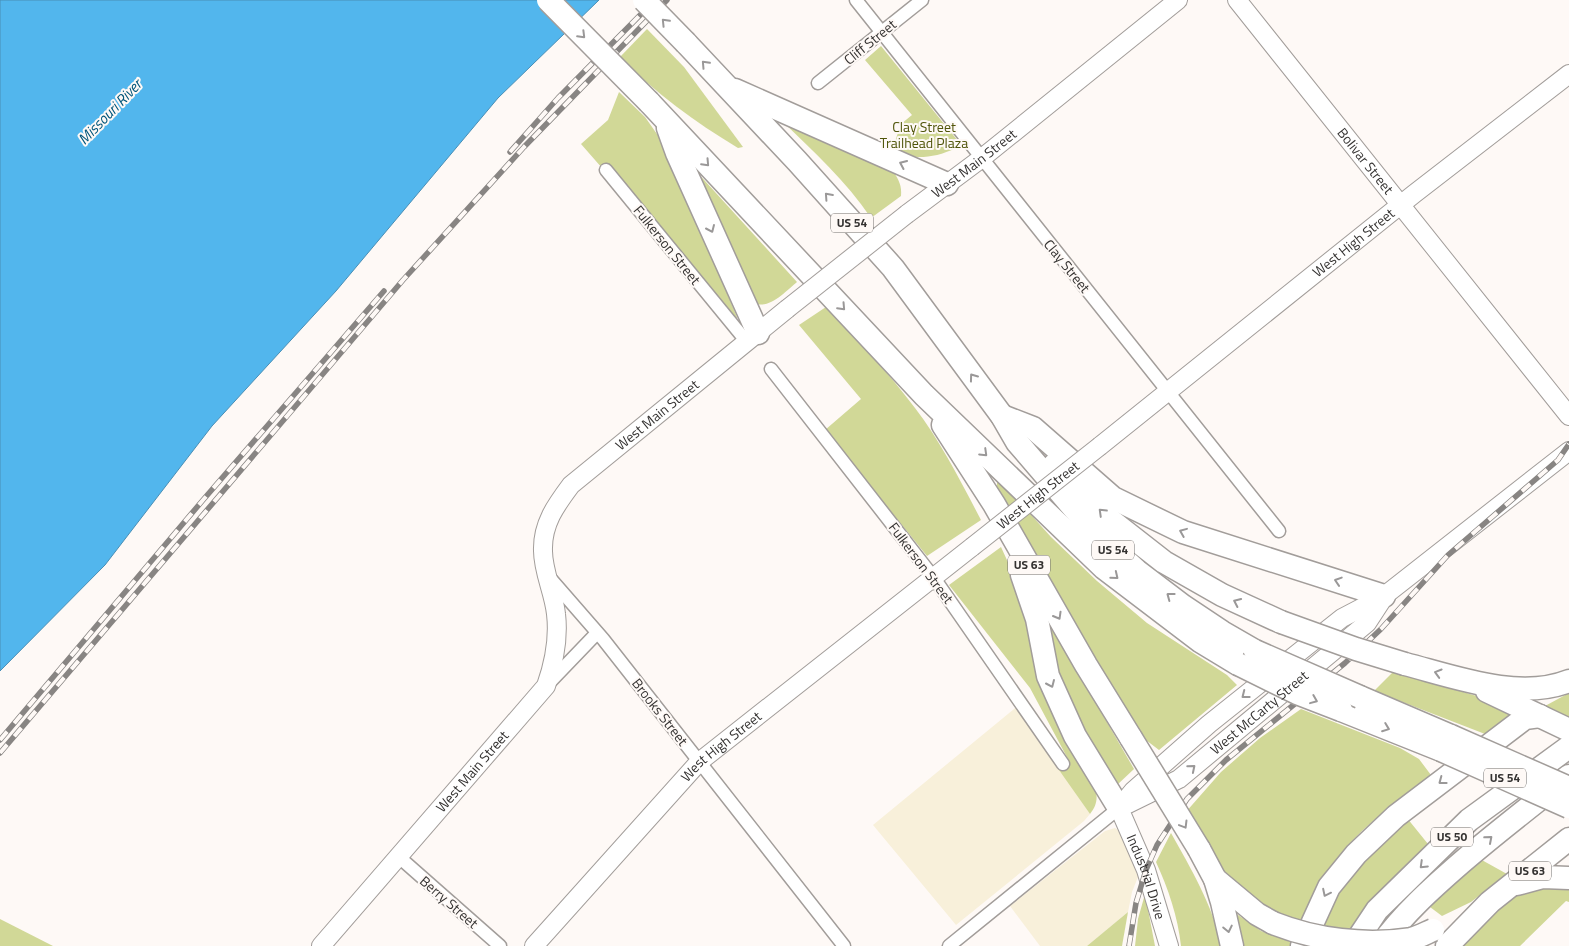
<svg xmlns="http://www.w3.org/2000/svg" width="1569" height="946" viewBox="0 0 1569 946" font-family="'Titillium Web',sans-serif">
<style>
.commercial{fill:#f8f0da}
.green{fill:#d1d897}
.water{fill:#52b6ed;stroke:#498eb5}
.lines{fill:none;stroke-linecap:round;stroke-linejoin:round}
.street-casing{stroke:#a29d9a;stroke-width:15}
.secondary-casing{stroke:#a29d9a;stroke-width:20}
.highway-casing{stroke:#a29d9a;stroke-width:25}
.street{stroke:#fff;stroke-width:12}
.secondary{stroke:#fff;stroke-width:18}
.highway{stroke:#fff;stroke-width:22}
.rail-casing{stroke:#888583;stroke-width:5.5}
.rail{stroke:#fef9f6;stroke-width:4;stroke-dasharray:11;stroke-linecap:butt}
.secondary-bridge-casing{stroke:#a29d9a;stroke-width:20;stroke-linecap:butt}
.highway-bridge-casing{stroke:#a29d9a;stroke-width:25;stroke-linecap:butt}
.secondary-bridge{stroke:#fff;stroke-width:18}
.highway-bridge{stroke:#fff;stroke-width:22}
.oneway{stroke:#9a9898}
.labels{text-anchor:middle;stroke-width:4;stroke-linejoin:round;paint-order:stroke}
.shield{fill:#fef9f6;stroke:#716e6c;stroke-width:1}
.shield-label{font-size:12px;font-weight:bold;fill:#343231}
.street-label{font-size:14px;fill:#343231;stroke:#fef9f6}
.park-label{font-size:14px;fill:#50550a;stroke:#fef9f6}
.water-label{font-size:15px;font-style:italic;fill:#01557a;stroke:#fef9f6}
</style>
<rect width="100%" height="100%" fill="#fef9f6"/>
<g class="commercial">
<polygon points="1020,704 1040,731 1060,770 1090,814 1084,821 956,925 873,825"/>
<polygon points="1115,828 1123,833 1138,877 1132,892 1128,912 1087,946 1040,946 1010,906 1105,831"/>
</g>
<g class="green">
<path d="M647 29 684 67 743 147 738 148C695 122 655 93 620 57Z"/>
<path d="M881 46 958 141 956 148C933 159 915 159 891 153L901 124 912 115 865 60Z"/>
<polygon points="619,92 645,117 664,144 737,317 736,321 581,144 608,120"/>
<path d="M782 121 893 171C899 180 902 186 901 196L871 218C846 181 814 152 782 121Z"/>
<path d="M685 159 797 282C787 290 771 308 757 304Z"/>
<path d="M826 307C857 339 888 372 915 408 941 442 961 482 981 520L927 556 825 430 861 399 799 325Z"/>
<polygon points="997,482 1007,488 1051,537 1097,581 1147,623 1227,675 1237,685 1159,750 1134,731 1120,700 997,491"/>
<path d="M1001 547 1017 582 1095 787C1098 798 1097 805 1090 814L1059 770 1069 761 1030 688 949 585Z"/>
<polygon points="1042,615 1059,639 1134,769 1117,785 1112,784 1061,686"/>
<polygon points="1394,671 1493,701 1515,714 1485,734 1374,691"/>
<polygon points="1569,693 1569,718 1545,706"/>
<path d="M1301 709 1400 748 1419 759 1431 775C1408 794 1383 811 1362 831 1334 858 1315 890 1299 924L1276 916 1220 870 1185 813 1221 772 1260 738Z"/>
<path d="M1407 818 1428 844C1394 877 1366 907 1339 946H1308L1346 874Z"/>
<path d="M1171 833C1191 869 1213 905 1221 946H1181C1178 917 1168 888 1156 862Z"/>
<polygon points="1480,859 1507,874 1471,902 1442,916 1426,904"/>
<polygon points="1569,886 1569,902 1566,901 1520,946 1462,946 1511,898 1530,887"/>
<polygon points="1145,894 1155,946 1135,946 1138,919"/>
<polygon points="1231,910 1261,931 1292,942 1291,946 1240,946"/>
<polygon points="1128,912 1122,946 1087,946"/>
<polygon points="0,919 53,946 0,946"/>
</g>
<polygon class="water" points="0,0 599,0 498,98 336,291 212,426 105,565 0,671"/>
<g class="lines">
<g class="street-casing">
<g id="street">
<polyline points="856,0 1279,531"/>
<polyline points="818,83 922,0"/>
<polyline points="606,170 747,342"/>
<polyline points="771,369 934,578 1063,764"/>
<polyline points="549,577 603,639 844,946"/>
<polyline points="548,684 597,633"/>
<polyline points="399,857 500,946"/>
<polyline points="949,946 1119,808"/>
</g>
</g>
<g class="secondary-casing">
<g id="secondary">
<path id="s1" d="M1237 0 1569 416"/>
<path id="s2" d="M907 214 982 158 1178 0"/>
<path id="s3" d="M1100 446 1414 194 1569 74"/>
<path id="s4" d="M1128 804 1179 779 1367 623 1384 597"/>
<polyline points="1119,808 1133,791 1209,724 1342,618 1384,596 1569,451"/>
<path id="s5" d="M1119 808 1146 870 1169 946"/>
<path id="s6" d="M321 946 546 686C554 663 559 639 556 614 554 593 543 572 543 551 542 524 556 505 571 485L787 309"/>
<path id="s7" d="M534 946 699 762 972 547"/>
</g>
</g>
<g class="highway-casing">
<g id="highway">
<polyline points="686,43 797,161 893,268 1002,416 1017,442 1095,533 1137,571 1183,606 1222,632 1255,651"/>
<polyline points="735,90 947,184"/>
<polyline points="649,102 924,395 1104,568 1200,641 1238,664"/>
<polyline points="668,128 677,153 758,333"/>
<polyline points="1002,416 1033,428 1113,498 1183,532 1384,596"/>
<polyline points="943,425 994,504 1086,665 1131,738"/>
<polyline points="1054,465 1109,519 1164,562 1222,595 1281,622"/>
<polyline points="1022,575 1037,619 1048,676 1075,736 1119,808"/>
<path d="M1405 664C1455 677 1519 701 1569 681"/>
<polyline points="1487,691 1569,730"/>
<polyline points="1360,697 1451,736"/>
<polyline points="1341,710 1441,750"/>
<polyline points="1199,849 1215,879 1222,902 1232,946"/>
<polyline points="1215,879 1257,914 1273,923"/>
<polyline points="1517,884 1543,877 1569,878"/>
<polyline points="1302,946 1329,887 1356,854 1396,816 1525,718 1540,716"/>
<polyline points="1353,946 1377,910 1469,820 1569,747"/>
<path d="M1380 946C1403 914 1432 888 1462 862 1497 832 1533 804 1569 776"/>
<polyline points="1447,946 1490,902 1569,839"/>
</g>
</g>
<use href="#street" class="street"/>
<use href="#secondary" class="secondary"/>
<use href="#highway" class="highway"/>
<g class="rail-casing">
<g id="rail">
<polyline points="510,152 558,98 655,0"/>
<polyline points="0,740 203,500 384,291"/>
<polyline points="0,753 403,280 524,147 667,0"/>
<polyline points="1129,946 1136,903 1146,870 1157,845 1187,799 1226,760 1345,663 1381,629 1448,555 1558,460 1569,444"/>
</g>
</g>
<use href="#rail" class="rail"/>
<g class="secondary-bridge-casing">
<g id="secondary-bridge">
<polyline points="787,309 907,214"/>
<path id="s8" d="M972 547 1100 446"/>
</g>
</g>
<g class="highway-bridge-casing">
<g id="highway-bridge">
<polyline points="548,0 649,102"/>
<polyline points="644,0 686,43"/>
<polyline points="1281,622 1356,649 1405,664"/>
<polyline points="1255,651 1360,697"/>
<polyline points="1238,664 1297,693 1341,710"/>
<polyline points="1451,736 1569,788"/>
<polyline points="1131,738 1199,849"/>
<polyline points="1441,750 1569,807"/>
<path d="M1273 923C1316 940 1365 946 1411 939 1419 937 1426 933 1433 930"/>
</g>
</g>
<use href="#secondary-bridge" class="secondary-bridge"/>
<use href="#highway-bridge" class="highway-bridge"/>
</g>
<defs><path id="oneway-chevron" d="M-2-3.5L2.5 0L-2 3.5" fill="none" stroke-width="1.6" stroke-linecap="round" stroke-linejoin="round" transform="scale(1.25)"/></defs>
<g class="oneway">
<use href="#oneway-chevron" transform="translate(665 22) rotate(-134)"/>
<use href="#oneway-chevron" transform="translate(582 35) rotate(45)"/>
<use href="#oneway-chevron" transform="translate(705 64) rotate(-133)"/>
<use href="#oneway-chevron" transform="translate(706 163) rotate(47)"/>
<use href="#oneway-chevron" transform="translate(903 164) rotate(-156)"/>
<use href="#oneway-chevron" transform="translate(828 196) rotate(-132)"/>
<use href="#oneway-chevron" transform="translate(711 229) rotate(66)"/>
<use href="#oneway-chevron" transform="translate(842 307) rotate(47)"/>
<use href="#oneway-chevron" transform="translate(973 377) rotate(-126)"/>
<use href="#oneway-chevron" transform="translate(984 453) rotate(44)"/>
<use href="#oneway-chevron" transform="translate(1102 512) rotate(-136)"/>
<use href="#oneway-chevron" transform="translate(1183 532) rotate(-158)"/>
<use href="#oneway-chevron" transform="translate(1115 576) rotate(39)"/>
<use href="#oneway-chevron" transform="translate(1338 581) rotate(-162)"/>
<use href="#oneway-chevron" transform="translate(1170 596) rotate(-143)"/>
<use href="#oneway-chevron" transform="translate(1237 602) rotate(-155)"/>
<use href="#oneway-chevron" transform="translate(1058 616) rotate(60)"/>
<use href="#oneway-chevron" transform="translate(1438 673) rotate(-164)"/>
<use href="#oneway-chevron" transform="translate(1051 684) rotate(66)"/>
<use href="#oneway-chevron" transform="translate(1245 695) rotate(142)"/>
<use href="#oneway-chevron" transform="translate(1314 700) rotate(22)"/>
<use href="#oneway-chevron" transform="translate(1386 728) rotate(21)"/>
<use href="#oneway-chevron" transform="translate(1192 768) rotate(-40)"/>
<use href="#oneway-chevron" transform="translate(1442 781) rotate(143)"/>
<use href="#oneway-chevron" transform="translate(1184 825) rotate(59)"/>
<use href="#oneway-chevron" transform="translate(1489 839) rotate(-41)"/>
<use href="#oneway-chevron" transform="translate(1423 865) rotate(136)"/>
<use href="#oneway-chevron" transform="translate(1326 893) rotate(116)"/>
<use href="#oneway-chevron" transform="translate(1228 929) rotate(78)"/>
</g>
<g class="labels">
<g class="shield">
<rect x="831" y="213.5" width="42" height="19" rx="4"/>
<rect x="1092" y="540.5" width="42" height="19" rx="4"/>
<rect x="1008" y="555.5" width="42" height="19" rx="4"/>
<rect x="1484" y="768.5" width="42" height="19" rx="4"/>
<rect x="1431" y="827.5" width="42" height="19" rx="4"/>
<rect x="1509" y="861.5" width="42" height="19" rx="4"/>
</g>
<g class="shield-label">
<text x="852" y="227">US 54</text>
<text x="1113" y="554">US 54</text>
<text x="1029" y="569">US 63</text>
<text x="1505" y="782">US 54</text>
<text x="1452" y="841">US 50</text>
<text x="1530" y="875">US 63</text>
</g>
<g class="street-label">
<text transform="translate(870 42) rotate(-39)" y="5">Cliff Street</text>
<text dy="5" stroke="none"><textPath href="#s1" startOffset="206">Bolivar Street</textPath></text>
<text dy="5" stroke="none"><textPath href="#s2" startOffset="84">West Main Street</textPath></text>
<text dy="5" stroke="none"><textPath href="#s3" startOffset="325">West High Street</textPath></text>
<text transform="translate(667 245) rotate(51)" y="5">Fulkerson Street</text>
<text transform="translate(1067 266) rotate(51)" y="5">Clay Street</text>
<text dy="5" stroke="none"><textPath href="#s6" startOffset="666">West Main Street</textPath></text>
<text dy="5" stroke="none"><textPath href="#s8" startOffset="84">West High Street</textPath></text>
<text transform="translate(921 563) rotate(53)" y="5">Fulkerson Street</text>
<text transform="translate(660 712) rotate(52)" y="5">Brooks Street</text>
<text dy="5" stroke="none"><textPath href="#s4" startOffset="161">West McCarty Street</textPath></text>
<text dy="5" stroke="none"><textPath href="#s7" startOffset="274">West High Street</textPath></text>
<text dy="5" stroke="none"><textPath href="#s6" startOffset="231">West Main Street</textPath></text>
<text dy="5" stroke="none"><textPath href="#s5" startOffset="74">Industrial Drive</textPath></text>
<text transform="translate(449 902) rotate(41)" y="5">Berry Street</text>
</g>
<g class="park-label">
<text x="924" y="132">Clay Street<tspan x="924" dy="16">Trailhead Plaza</tspan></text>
</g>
<g class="water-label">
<text transform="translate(110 112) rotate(-46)" y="5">Missouri River</text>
</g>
</g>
</svg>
